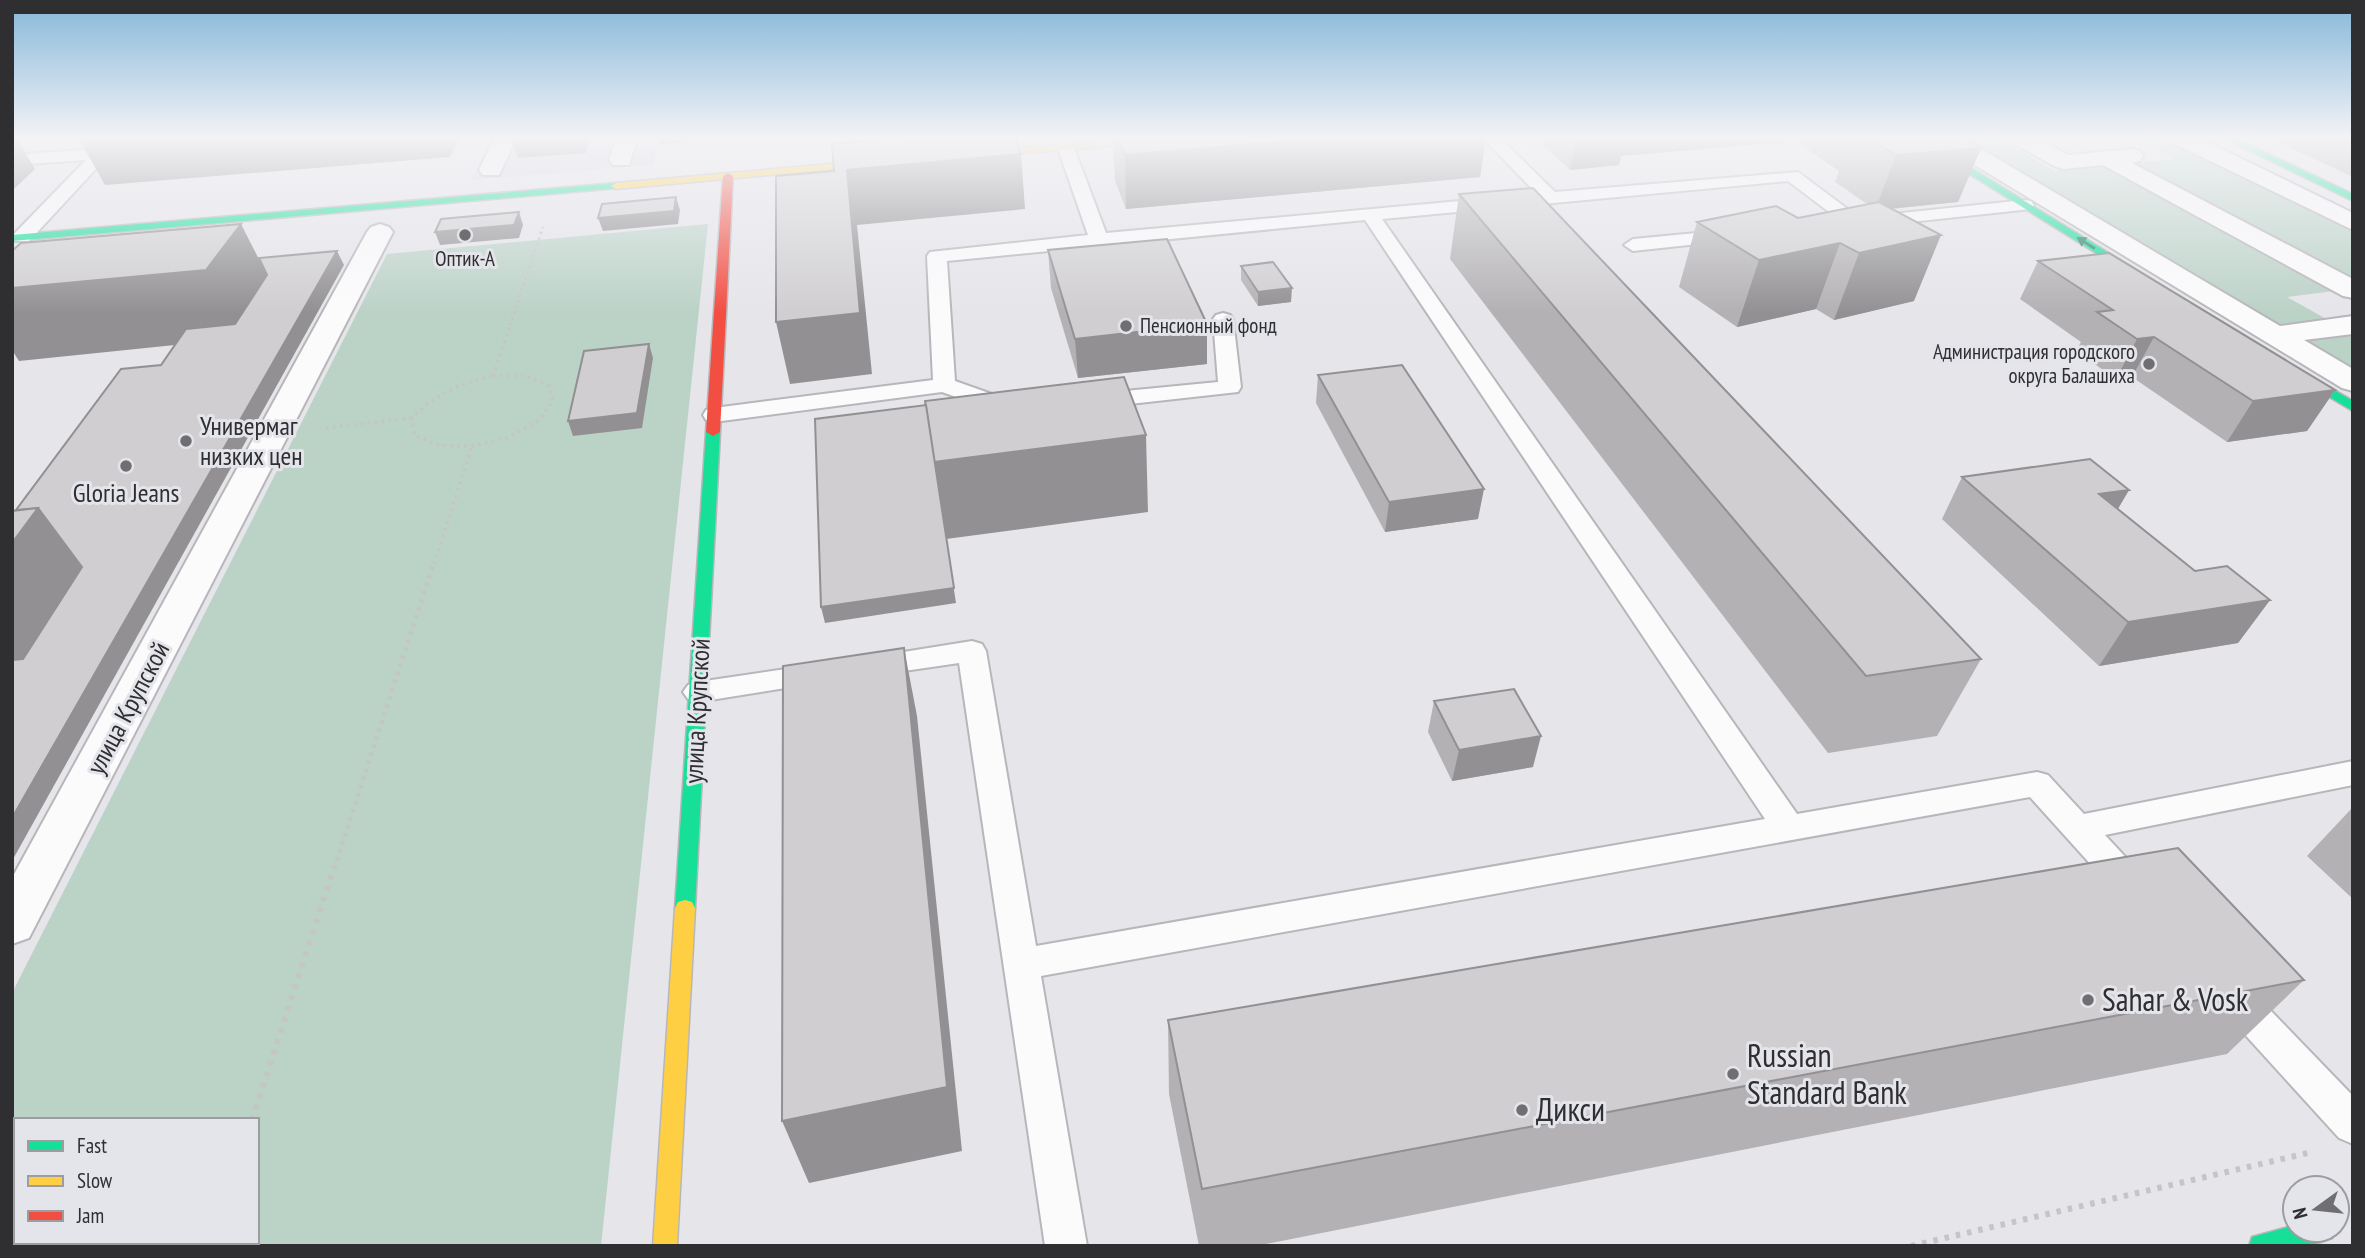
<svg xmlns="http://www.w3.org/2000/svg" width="2365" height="1258" viewBox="0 0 2365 1258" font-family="'PT Sans Narrow',sans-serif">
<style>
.built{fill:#d7d7e1}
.green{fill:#bbd2c7;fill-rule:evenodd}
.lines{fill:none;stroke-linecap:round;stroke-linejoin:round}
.lane-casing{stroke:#b7b7bb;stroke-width:4}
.street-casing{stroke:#b7b7bb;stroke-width:4}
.fast-casing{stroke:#b7b7bb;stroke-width:3}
.slow-casing{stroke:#b7b7bb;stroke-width:3}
.jam-casing{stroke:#b7b7bb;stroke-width:3}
.path-far3{stroke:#c5c5c6;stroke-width:2.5;stroke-dasharray:2.5 3.5;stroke-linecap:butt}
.path-far2{stroke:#c5c5c6;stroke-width:3.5;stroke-dasharray:2.5 4.5;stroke-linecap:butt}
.path-far1{stroke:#c5c5c6;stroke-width:4.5;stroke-dasharray:3.5 5;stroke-linecap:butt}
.path{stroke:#c5c5c6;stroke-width:6;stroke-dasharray:4.5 7;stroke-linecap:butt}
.lane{fill:#fbfbfc;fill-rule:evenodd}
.street{fill:#fbfbfc;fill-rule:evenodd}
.fast{fill:#16e098;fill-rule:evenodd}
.slow{fill:#ffcf43;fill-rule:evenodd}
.jam{fill:#f24e42;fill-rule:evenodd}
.wall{fill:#b3b1b3}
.shaded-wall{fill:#929092}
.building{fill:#d0ced0;stroke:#929092;stroke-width:2}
.oneway{fill:#247f5f}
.poi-dot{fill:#6f6f72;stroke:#e4e4eb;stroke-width:2.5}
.labels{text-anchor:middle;stroke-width:6;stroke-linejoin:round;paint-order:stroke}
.far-poi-label{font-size:21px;fill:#2f2f31;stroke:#e4e4eb}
.poi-label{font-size:26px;fill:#2f2f31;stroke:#e4e4eb;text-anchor:start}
.street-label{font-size:26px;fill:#2f2f31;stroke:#e4e4eb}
.near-poi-label{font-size:32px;fill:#2f2f31;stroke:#e4e4eb;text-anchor:start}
</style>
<rect width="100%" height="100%" fill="#e5e5ea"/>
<polygon class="built" points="492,137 659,137 653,165 472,180"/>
<g class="green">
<polygon points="1954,137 1996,137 2055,171 2105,166 2334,291 2287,297 2330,321 2276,328"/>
<polygon points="2132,137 2174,137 2353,226 2353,286 2126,164 2174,159"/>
<path d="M708 224 601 1246H12V993L387 254ZM16 1120H257V1242H16Z"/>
<polygon points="2351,333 2353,374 2296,340"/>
</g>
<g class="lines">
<g class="lane-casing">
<g id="lane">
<polygon points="1054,137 1070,137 1106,233 1537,194 1482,137 1499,137 1555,192 1798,172 1861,219 1864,223 1861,227 1849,227 1788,181 1382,219 1797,814 2037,772 2048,775 2084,814 2353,761 2353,785 2105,835 2145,878 2150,888 2145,898 2133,902 2121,898 2030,797 1041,976 1087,1246 1045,1246 959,663 870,676 860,673 856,666 860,659 972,641 982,644 986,651 1036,946 1765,819 1365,220 947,261 955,381 1017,403 1020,408 1017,413 1001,413 942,392 714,422 706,420 703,415 706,410 714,408 933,380 927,256 930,252 1088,235"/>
<polygon points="124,147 130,148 132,152 130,156 106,158 29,241 15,241 13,237 15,233 86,160 12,165 12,155"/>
<polygon points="2025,200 2031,201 2034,205 2031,209 1873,226 1864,221 1873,216"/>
<polygon points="1728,230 1735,232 1737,236 1735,240 1633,251 1624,245 1633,239"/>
<polygon points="1223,313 1230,315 1233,319 1241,387 1238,392 1094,408 1086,406 1083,401 1086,396 1094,394 1218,382 1213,319 1216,315"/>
<polygon points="820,664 830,667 835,674 830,681 698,702 688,699 683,692 688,685 698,682"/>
<polygon points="2232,979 2245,984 2353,1096 2353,1144 2339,1138 2219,1006 2214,995 2219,984"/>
</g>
</g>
<g class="street-casing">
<g id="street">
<polygon points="495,137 517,137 499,175 483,175 479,170"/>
<polygon points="616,137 638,137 629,165 613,165 609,160"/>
<polygon points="1934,137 1961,137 2280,326 2353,316 2353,334 2304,340 2353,369 2353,391 2342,388 1937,142"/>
<polygon points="2008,137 2036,137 2068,155 2132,149 2140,151 2143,156 2140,161 2132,163 2353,279 2353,298 2343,296 2103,165 2064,169 2056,167 2011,142"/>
<polygon points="2168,137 2197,137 2353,213 2353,230 2171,142"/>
<polygon points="380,224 389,227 393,232 29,938 12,944 12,878 367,232 371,227"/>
</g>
</g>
<g class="fast-casing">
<g id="fast">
<polygon points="1910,137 1921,137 2154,281 2144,283"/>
<polygon points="2221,137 2233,137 2353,194 2353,201"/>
<polygon points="616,183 621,186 619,188 12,241 12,235"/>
<polygon points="2286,362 2353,401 2353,411 2282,369 2282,363"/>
<polygon points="713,428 720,432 695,908 692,914 685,916 678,914 675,908 706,432"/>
<polygon points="2295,1225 2295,1230 2336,1230 2332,1238 2309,1246 2249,1246 2252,1237"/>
</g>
</g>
<g class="slow-casing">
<g id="slow">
<polygon points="1145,137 1182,137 1178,140 968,158 963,155 968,152"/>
<polygon points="887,159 890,160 890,164 616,189 611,186 616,183"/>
<polygon points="685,900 692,902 695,908 677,1246 653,1246 675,908 678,902"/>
</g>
</g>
<g class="jam-casing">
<polygon id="jam" points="728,173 733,176 720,432 713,436 706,432 723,176"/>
</g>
<polyline class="path-far3" points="510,325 543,227"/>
<g class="path-far2">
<path d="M493 376H526L548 385 553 401 539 420 509 437 472 446 436 445 414 435 412 418C435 393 460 384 493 376Z"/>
<polyline points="493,376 511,323"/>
<polyline points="326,428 412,418"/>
<polyline points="434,564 472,446"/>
</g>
<polyline class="path-far1" points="334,869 434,562"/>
<g class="path">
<polyline points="252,1120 334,867"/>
<polyline points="211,1246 212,1242"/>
<polyline points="1911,1246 2312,1152"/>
</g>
<use href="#lane" class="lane"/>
<use href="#street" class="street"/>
<use href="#fast" class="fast"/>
<use href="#slow" class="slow"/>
<use href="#jam" class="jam"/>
</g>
<g class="wall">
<polygon points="1113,137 1486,137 1480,177 1126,209 1115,181"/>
<polygon points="1535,137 1963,137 1981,148 1958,202 1892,209 1914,301 1834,320 1816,309 1737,327 1679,287 1697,222 1798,218 1867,204 1835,182 1839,171 1796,141 1621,156 1619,165 1570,170"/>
<polygon points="2267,137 2353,137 2353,177"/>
<polygon points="1459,194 1981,659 1937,736 1828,753 1450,259"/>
<polygon points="1048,250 1207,364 1078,378 1051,288"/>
<polygon points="2038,261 2335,390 2307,431 2227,442 2132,377 2116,379 2076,351 2081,342 2020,299"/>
<polygon points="1241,266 1291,302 1258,306 1241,280"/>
<polygon points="1318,375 1478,519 1385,532 1316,403"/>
<polygon points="1962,477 2129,490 2118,509 2195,571 2270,600 2238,643 2099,666 1942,519"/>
<polygon points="1434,701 1533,767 1452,781 1428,732"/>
<polygon points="2353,807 2353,899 2307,856"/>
<polygon points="2304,980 2227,1054 1256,1246 1199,1246 1169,1094 1168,1020"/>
</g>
<g class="shaded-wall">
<polygon points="12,137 16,137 35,169 12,191"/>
<polygon points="78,137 460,137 450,157 105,185"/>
<polygon points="510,137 591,137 586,153 518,158"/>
<polygon points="658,137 749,137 660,144"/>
<polygon points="1332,137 1486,137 1480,177 1126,209 1125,155"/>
<polygon points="1576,137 1798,137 1796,141 1621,156 1619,165 1570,170"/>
<polygon points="1981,148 1958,202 1875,210 1896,155"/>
<polygon points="1021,154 1025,209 857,225 872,374 790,384 776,322 847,170"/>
<polygon points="676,197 680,210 678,224 603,231 598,218"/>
<polygon points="519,212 523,225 519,238 440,245 435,232"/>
<polygon points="241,224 274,289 243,338 19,361 12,350 12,288"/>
<polygon points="1941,235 1914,301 1834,320 1859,253"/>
<polygon points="1840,243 1816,309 1737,327 1759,260"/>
<polygon points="337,251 344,265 12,861 12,818"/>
<polygon points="1292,288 1291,302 1258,306 1258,292"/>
<polygon points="1207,324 1207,364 1078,378 1075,339"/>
<polygon points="2154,337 2132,377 2116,379 2137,339"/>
<polygon points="649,344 653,358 642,428 573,436 568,421"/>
<polygon points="2335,390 2307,431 2227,442 2253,401"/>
<polygon points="1146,435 1148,512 946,539 956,603 825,623 821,607 934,462"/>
<polygon points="1484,489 1478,519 1385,532 1389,502"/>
<polygon points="2129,490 2104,532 2099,494"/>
<polygon points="38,508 93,583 12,678 12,531"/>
<polygon points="2270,600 2238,643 2099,666 2128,622"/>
<polygon points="904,648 917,716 962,1151 809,1183 782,1121"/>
<polygon points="1541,736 1533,767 1452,781 1459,750"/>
</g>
<g class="building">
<polygon points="907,137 1015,137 1021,154 847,170 860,313 776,322 776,176 834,171 832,144"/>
<polygon points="1117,137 1332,137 1125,155"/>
<polygon points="1867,137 1963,137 1981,148 1896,155"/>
<polygon points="1533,188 1981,659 1866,676 1459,194"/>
<polygon points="676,197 674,211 598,218 602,204"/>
<polygon points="1879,202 1941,235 1859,253 1840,243 1759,260 1697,222 1776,206 1798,218"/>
<polygon points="519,212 514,225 435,232 441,219"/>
<polygon points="241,224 206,270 12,288 12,251 21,243"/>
<polygon points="1167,239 1207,324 1075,339 1048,250"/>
<polygon points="337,251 12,818 12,660 23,659 82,567 38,508 16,510 121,369 161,365 186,329 235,324 267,275 259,258"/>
<polygon points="2109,253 2335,390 2253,401 2154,337 2137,339 2097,312 2113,310 2038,261"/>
<polygon points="1273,262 1292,288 1258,292 1241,266"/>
<polygon points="649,344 637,413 568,421 584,351"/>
<polygon points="1402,365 1484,489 1389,502 1318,375"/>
<polygon points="1124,377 1146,435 934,462 925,401"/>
<polygon points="926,405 954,588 821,607 815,419"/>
<polygon points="2090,459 2129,490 2099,494 2195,571 2227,566 2270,600 2128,622 1962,477"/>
<polygon points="38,508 12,543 12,511"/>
<polygon points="904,648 947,1087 782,1121 783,666"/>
<polygon points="1514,689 1541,736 1459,750 1434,701"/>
<polygon points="2178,848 2304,980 1202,1189 1168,1020"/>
</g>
<defs><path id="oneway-solid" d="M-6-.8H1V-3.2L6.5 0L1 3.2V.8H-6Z" transform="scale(1.75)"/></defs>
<use class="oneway" href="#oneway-solid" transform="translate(2086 243) rotate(-148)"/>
<linearGradient id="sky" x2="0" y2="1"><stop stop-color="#85b7d9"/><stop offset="0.44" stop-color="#f3f3f6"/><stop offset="1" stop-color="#f3f3f6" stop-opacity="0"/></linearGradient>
<rect width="2365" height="313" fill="url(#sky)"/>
<g class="poi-dot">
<circle cx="465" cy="235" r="7"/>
<circle cx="1126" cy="326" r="7"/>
<circle cx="2149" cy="364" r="7"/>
<circle cx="186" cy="441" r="7"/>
<circle cx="126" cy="466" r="7"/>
<circle cx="2088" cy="1000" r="7"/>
<circle cx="1733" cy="1074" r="7"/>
<circle cx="1522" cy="1110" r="7"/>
</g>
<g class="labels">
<g class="far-poi-label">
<text x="465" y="266">Оптик-А</text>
<text x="1140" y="333" text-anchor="start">Пенсионный фонд</text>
<text x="2135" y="359" text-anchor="end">Администрация городского<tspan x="2135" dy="24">округа Балашиха</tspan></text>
</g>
<g class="poi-label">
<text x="200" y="435">Универмаг<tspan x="200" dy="30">низких цен</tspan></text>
<text x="126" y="502" text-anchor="middle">Gloria Jeans</text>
</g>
<g class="street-label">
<text transform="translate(128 708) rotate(-62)" y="9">улица Крупской</text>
<text transform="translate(697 711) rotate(-87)" y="9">улица Крупской</text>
</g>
<g class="near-poi-label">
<text x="2102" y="1011">Sahar &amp; Vosk</text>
<text x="1747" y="1067">Russian<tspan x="1747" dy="37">Standard Bank</tspan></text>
<text x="1536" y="1121">Дикси</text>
</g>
</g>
<rect width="2365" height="1258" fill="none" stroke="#2f2f31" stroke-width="28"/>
<rect x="14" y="1118" width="245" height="126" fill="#e4e4eb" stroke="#9c9ca1" stroke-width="2"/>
<rect x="28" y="1141" width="35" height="10" fill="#16e098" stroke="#9c9ca1" stroke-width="2"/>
<text x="77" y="1153" font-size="21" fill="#2f2f31">Fast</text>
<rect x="28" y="1176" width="35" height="10" fill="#ffcf43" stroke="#9c9ca1" stroke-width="2"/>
<text x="77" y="1188" font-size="21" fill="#2f2f31">Slow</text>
<rect x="28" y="1211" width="35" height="10" fill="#f24e42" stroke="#9c9ca1" stroke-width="2"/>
<text x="77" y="1223" font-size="21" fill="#2f2f31">Jam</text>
<g transform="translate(2316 1209) rotate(255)"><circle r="33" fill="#e4e4eb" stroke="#9c9ca1" stroke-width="2"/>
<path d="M0-5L12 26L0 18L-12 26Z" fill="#6f6f72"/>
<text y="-10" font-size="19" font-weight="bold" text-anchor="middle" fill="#2f2f31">N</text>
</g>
</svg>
